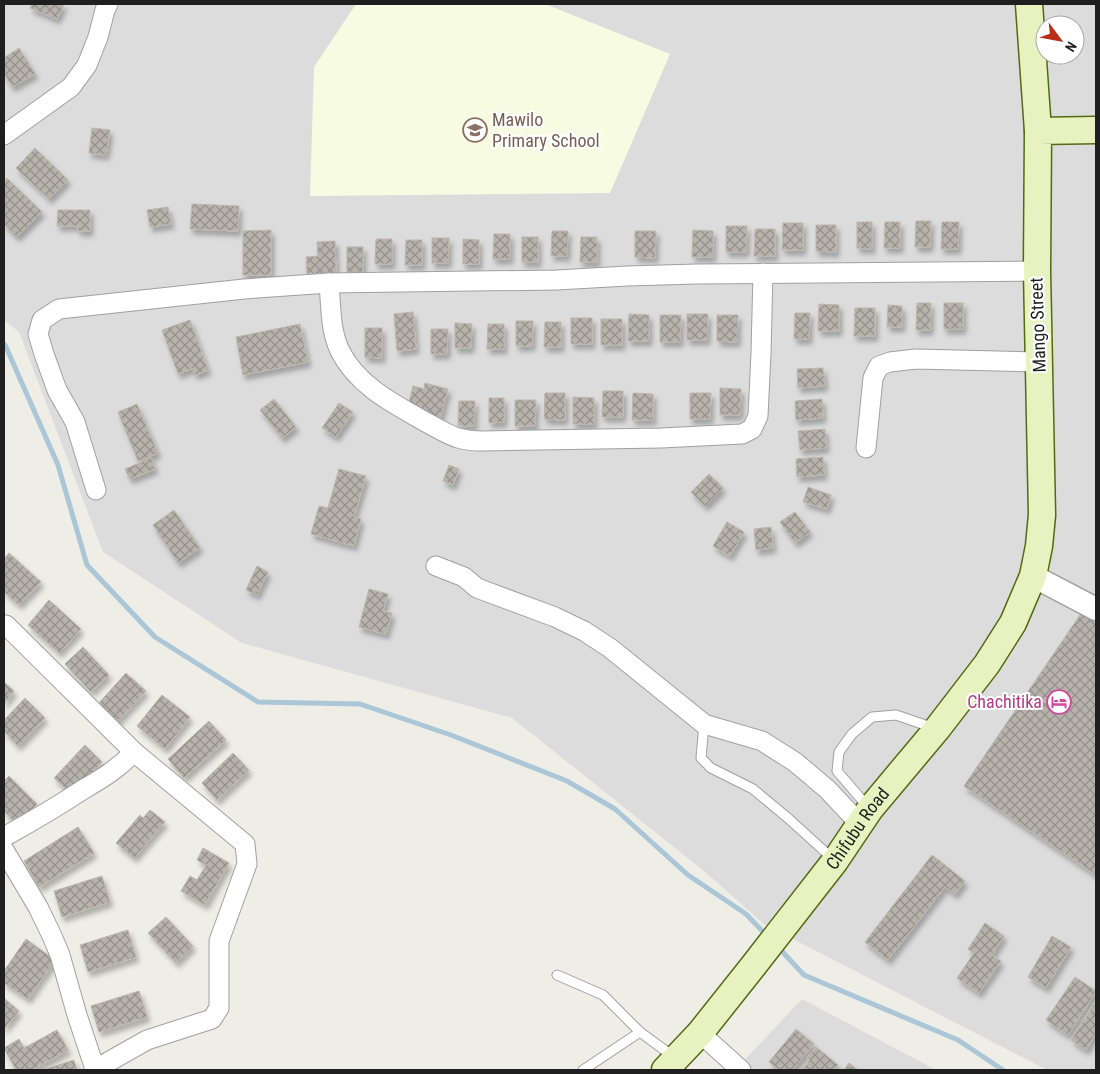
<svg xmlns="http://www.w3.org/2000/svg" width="1100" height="1074" viewBox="0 0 1100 1074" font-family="'Roboto Condensed',sans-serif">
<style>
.residential{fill:#dddcdc;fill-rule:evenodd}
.education{fill:#f7fbe2}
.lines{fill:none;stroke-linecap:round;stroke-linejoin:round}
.stream{stroke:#abc6d7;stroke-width:5}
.building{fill:url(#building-cross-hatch);stroke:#beb6aa;filter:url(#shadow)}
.service-casing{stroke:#a0a0a0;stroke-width:11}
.minor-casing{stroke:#a0a0a0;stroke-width:21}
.tertiary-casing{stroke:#a0a0a0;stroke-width:25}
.secondary-casing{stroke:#536a11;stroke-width:29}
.service{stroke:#fff;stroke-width:9}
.minor{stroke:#fff;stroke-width:19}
.tertiary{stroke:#fff;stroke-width:22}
.secondary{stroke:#e8f2c0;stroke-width:26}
.labels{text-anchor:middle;stroke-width:4;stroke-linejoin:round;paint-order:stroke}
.education-label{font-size:18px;fill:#785e54;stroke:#fff;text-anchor:start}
.street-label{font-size:18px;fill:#1f1f1f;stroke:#fff}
.hotel-label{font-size:18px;fill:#b23c85;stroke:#fff;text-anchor:end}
</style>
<defs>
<pattern id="building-cross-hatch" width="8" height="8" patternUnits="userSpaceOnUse" patternTransform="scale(1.25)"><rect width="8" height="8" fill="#b7b3ac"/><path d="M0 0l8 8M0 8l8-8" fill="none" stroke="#94918b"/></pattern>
<filter id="shadow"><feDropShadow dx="3" dy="5" stdDeviation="2.5" flood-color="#0004"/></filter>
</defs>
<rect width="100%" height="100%" fill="#eeede6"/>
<g class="residential">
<path d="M4 4H1096V1070H1047L764 924 704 871 512 718 242 643 103 552 19 332 4 320ZM1045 25H1075V55H1045Z"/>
<polygon points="802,999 936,1070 735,1070"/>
</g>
<polygon class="education" points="356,4 545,4 670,54 610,193 310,196 314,67"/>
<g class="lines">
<g class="stream">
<polyline points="4,344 6,347 58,465 87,565 155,637 258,702 360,704 451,735 567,781 615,809 688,875 746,914 767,936"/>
<polyline points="778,947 804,975 958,1040 1003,1070"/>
</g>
</g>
<g class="building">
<polygon points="32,4 64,4 57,19 30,8"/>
<polygon points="19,48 35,74 12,87 4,73 4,58"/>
<polygon points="92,128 110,130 106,155 89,153"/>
<polygon points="35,148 68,180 49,199 16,168"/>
<polygon points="7,178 42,212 17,237 4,224 4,182"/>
<polygon points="192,204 239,206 238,231 190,229"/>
<polygon points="168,207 171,224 150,227 147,210"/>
<polygon points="58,210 90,210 90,231 78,231 78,226 57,226"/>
<polygon points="916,221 931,221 930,247 915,247"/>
<polygon points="857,222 872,222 872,249 857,248"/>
<polygon points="885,222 900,222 900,248 884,248"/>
<polygon points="942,222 959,222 958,249 941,249"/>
<polygon points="783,223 803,223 803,250 782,250"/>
<polygon points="816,225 836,225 836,252 816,251"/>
<polygon points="726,226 747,226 746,252 726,252"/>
<polygon points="755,229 775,229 775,256 754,256"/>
<polygon points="271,230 271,275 243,275 243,231"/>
<polygon points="693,230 713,231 713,257 692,257"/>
<polygon points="552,231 568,231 567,256 551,256"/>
<polygon points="635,231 656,231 655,258 635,257"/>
<polygon points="494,234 510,234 510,259 493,259"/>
<rect x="522" y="237" width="16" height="25"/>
<polygon points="581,237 597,237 597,262 580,262"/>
<polygon points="432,238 449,238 448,263 432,263"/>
<polygon points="376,239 392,239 392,264 375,264"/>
<polygon points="463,239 479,240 479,264 463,264"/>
<polygon points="406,240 422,240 422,265 405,265"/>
<polygon points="335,241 336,273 307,274 306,257 318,256 317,242"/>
<rect x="347" y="247" width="16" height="25"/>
<polygon points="917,303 931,303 930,330 916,330"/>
<rect x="944" y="303" width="19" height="26"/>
<polygon points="819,304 839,305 839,331 818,331"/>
<polygon points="888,305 902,306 902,327 887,327"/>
<polygon points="855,308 875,308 875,336 854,336"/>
<polygon points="413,312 416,349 397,351 394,314"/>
<polygon points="795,313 810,313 809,339 794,339"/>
<polygon points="629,314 649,315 649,341 628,341"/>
<polygon points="687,314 708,314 707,340 687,340"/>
<polygon points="660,315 681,315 680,342 660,342"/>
<polygon points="717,315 738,315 737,342 717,341"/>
<rect x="571" y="318" width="21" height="26"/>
<rect x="601" y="319" width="21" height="26"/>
<polygon points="190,320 208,370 195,375 193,368 178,374 162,330"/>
<polygon points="516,321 533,321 532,346 516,346"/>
<polygon points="545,322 561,322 561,347 544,347"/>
<polygon points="455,323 472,324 471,348 455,348"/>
<polygon points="300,324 308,362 243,375 236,337"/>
<polygon points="488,324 504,324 504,349 487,349"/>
<polygon points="365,328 382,328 382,358 365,357"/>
<polygon points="431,329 448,329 447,354 431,354"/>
<polygon points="823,368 825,386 798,388 797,369"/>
<polygon points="425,383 448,389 440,419 407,411 413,386 424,389"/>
<polygon points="720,388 741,389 740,415 720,415"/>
<polygon points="603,391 623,391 623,417 602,417"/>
<polygon points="545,393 565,393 565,420 544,419"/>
<polygon points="633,393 653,394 653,420 632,420"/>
<polygon points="690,393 711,393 710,419 690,419"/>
<polygon points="573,397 594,398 594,424 573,424"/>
<polygon points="489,398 504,398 504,422 489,423"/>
<polygon points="274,399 296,427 282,438 260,410"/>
<polygon points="822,399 823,418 796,420 795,401"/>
<polygon points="515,400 536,400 535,426 515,426"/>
<polygon points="459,401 475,401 474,426 458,426"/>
<polygon points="339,403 353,412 336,437 322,428"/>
<polygon points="137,404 158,453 138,461 118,412"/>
<polygon points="825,429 826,448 800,450 798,431"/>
<polygon points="823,457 824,475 797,477 796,459"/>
<polygon points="151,458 155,469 130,479 125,469"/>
<polygon points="449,465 459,469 453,485 443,481"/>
<polygon points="339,469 366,476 354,517 361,519 354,546 311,534 319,506 328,508"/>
<polygon points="709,474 723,488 705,506 691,492"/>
<polygon points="808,487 831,495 827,509 803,502"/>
<polygon points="174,510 200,548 178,563 153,525"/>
<polygon points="795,512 810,532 795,543 780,522"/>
<polygon points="727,522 744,532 730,556 713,546"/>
<polygon points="771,527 773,548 756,550 754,529"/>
<polygon points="9,553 41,582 19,605 4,592 4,559"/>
<polygon points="257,566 268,572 257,595 246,590"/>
<polygon points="369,589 388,594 383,611 392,613 386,634 359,627"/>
<polygon points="49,600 81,629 59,653 28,625"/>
<polygon points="1084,609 1096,617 1096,875 964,786"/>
<polygon points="83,647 109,675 91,692 65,664"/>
<polygon points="126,673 146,691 116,723 97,705"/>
<polygon points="4,682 14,691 4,704"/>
<polygon points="162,695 190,717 165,749 137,726"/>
<polygon points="25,698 45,718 18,746 4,731 4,720"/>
<polygon points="209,721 226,740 184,778 168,759"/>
<polygon points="85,745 102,762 72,794 54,778"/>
<polygon points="233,753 249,770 217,800 202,783"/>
<polygon points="9,776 37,804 17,825 4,811 4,781"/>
<polygon points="150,810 165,822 134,858 116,843 140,815 143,818"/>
<polygon points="78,827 94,853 39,887 24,861"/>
<polygon points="203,848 229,863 205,905 181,891 190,876 197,880 206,865 197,860"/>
<polygon points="932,855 965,881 955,894 945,887 888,960 865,942"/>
<polygon points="102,876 110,902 62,917 54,891"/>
<polygon points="166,917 193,946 176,963 148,933"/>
<polygon points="985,923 1004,936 992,955 1001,961 979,993 957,978 974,953 968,949"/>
<polygon points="128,930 136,957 88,972 80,945"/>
<polygon points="1052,936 1071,947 1046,988 1028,977"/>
<polygon points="26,939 55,960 28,999 4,983 4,971"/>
<polygon points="1075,977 1096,991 1096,992 1068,1035 1046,1020"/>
<polygon points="139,991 147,1017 99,1032 91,1006"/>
<polygon points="4,998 19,1011 4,1029"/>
<polygon points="1096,1002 1096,1036 1095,1035 1086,1050 1071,1040"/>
<polygon points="796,1029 814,1044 792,1070 779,1070 769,1062"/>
<polygon points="57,1030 68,1050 32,1070 16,1070 4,1048 19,1039 24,1048"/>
<polygon points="816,1047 838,1065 834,1070 802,1070 810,1060 807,1058"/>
<polygon points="74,1060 77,1070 42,1070"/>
<polygon points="849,1063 858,1070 844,1070"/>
</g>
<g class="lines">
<g class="service-casing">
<g id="service">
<polyline points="704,724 701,758 711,768 753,789 789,819 833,859"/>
<polyline points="868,807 837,771 839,752 852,734 872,717 896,715 934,728"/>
<polyline points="557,975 603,995 640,1032 674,1057"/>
<polyline points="583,1070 640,1032"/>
</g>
</g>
<g class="minor-casing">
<g id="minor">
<polyline points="4,135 71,87 87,65 98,37 105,10 108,4"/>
<path d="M329 283C331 306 330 330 340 351 357 385 392 403 424 421 435 427 446 434 458 438 465 440 473 441 481 441L661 438 742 434 752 429 758 416 761 353 763 273"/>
<polyline points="866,448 873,378 879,366 890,362 916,359 1040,362"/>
<polyline points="96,490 75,422 57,390 44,354 38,334 42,320 59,309 244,289 329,283 557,280 627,276 697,274 1037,271"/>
<polyline points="436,566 464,577 477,588 555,617 584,631 610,648 704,724 762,741 795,762 827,789 861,825"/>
<path d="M4 837C31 822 58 806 84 789 103 778 119 768 134 752L6 625"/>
<polyline points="4,850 38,907 52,936 60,955 77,1015 95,1069"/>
<polyline points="700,1033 741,1070"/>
<polyline points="94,1070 147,1040 212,1019 219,1008 219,941 247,864 245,844 134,752"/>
</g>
</g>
<g class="tertiary-casing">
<polyline id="tertiary" points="1033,576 1096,609"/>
</g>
<g class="secondary-casing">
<g id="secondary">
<polyline points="1029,4 1038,131"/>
<path id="s1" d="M665 1070 700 1033 754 965 835 861 870 809 937 729 987 664 1013 623 1033 576 1039 546 1042 515 1037 271 1038 131 1096 130"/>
</g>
</g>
<use href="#service" class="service"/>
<use href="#minor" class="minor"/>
<use href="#tertiary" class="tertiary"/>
<use href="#secondary" class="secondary"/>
</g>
<defs>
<g id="school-ring" transform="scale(1.25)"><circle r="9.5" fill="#fff" stroke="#8d6e63" stroke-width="1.5"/><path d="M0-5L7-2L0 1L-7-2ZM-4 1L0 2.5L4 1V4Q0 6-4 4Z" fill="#8d6e63"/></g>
<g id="hotel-ring" transform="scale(1.25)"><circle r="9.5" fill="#fff" stroke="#d1479c" stroke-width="1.5"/><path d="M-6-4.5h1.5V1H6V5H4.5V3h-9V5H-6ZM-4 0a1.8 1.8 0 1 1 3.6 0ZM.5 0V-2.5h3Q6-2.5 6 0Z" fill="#d1479c"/></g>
</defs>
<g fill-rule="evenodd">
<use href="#school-ring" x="475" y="130"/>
<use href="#hotel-ring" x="1059" y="702"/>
</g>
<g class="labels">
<g class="education-label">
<text x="492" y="126">Mawilo<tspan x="492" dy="21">Primary School</tspan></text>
</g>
<g class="street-label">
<text transform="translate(1038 325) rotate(-92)" y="6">Mango Street</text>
<text dy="6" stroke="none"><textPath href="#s1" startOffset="309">Chifubu Road</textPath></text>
</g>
<g class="hotel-label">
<text x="1042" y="708">Chachitika</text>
</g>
</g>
<rect width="1100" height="1074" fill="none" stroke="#1f1f1f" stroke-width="10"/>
<g transform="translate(1060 40) rotate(122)"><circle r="24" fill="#ffffff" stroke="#a5a5a5"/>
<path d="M0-4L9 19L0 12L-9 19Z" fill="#b72f16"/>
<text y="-8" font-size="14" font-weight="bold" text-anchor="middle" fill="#1f1f1f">N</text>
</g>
</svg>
